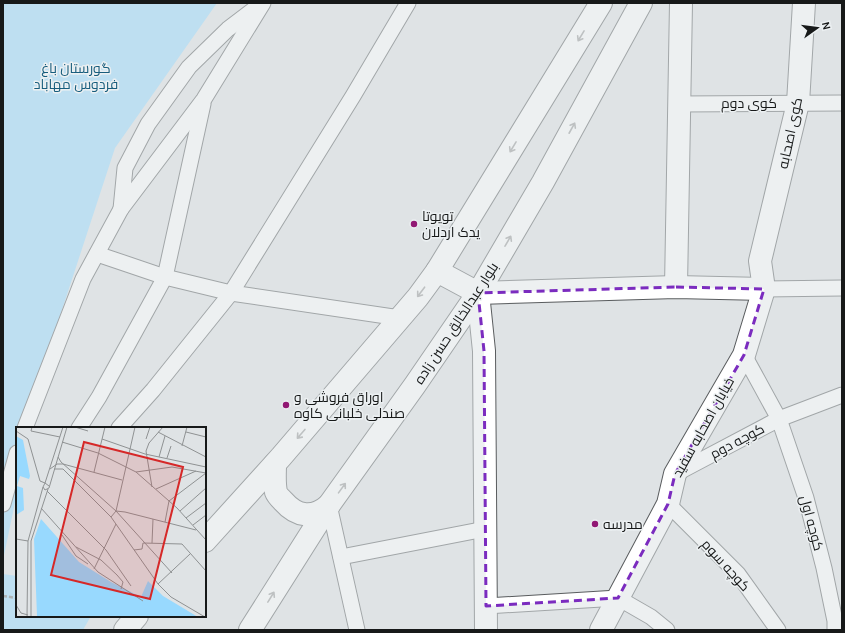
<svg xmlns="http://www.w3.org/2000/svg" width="845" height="633" viewBox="0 0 845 633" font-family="Karla,Cairo,sans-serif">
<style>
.green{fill:#98d9fe}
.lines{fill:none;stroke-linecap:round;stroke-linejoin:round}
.street-casing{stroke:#595c5e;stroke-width:17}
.secondary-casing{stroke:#595c5e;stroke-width:24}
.path{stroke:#727576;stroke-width:2.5;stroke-dasharray:4 2;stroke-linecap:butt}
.street{stroke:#fff;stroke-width:15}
.secondary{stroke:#fff;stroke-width:22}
.oneway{stroke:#979898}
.marked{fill:none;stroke:#7b2cbf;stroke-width:3;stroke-dasharray:8 5;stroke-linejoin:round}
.poi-dot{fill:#921874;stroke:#ecf0f2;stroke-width:1.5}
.labels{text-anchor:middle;stroke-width:3;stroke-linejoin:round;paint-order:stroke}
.park-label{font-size:14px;fill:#175d7d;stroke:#ecf0f2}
.street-label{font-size:14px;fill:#171919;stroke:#ecf0f2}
.poi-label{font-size:14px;fill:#171919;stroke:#ecf0f2;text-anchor:start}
.inset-road{fill:none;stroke:#8f9293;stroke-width:1}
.view{fill:#d62828;fill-opacity:0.15;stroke:#d62828;stroke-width:2}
.inset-edge{fill:none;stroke:#171919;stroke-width:2}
</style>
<rect width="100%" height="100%" fill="#dfe3e5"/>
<g class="green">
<polygon points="3,3 217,3 115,148 42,371 30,428 17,428 17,493 3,560"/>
<polygon points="3,574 17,576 17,616 91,616 83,630 3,630"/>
</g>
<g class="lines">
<g class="street-casing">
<g id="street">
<polyline points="680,104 842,103"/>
<polyline points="121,209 125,168 148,124 189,67 228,29 257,7"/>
<polyline points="97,254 165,277 231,293 400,318"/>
<polyline points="764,289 842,288"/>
<polyline points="744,355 779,419 806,498 824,568 835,621 835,630"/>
<polyline points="25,428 83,279 121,209 204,99 263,3"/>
<polyline points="79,428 99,397 165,277 203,104"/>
<polyline points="119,428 153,390 231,293 353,96 408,3"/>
<polyline points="675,474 779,419 842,395"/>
<polyline points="3,504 17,453"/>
<polyline points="668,504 738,574 778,630"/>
<polyline points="329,505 357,630"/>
<polyline points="341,557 485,529"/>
<polyline points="486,606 618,598 651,617 667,630"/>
</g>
</g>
<g class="secondary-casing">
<g id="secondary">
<polyline points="437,271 478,293 484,351 486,630"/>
<polyline points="676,287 681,3"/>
<polyline points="478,293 676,287 764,289"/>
<path d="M275 464C275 473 274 483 276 492 277 495 280 498 283 501 297 517 313 519 329 505"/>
<polyline points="205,541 281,457 418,297 437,271 601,3"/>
<polyline points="125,630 137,616"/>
<polyline points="250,630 329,505 415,385 478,293 543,182 641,3"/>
<polyline points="601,630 668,504 675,474 744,355 764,289 760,261 798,103 804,3"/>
</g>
</g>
<polyline class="path" points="3,596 17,598"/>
<use href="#street" class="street"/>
<use href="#secondary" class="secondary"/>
</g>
<defs><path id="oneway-shaft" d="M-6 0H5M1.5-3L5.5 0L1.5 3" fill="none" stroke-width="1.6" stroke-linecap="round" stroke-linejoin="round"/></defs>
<g class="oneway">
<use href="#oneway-shaft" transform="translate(581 36) rotate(121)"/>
<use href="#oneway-shaft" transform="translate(572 128) rotate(-61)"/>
<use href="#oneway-shaft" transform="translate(513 147) rotate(121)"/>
<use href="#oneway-shaft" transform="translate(508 241) rotate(-60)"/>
<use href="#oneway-shaft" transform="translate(421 292) rotate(127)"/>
<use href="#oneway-shaft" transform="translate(301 434) rotate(131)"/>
<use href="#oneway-shaft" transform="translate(342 488) rotate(-54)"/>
<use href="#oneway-shaft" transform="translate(271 597) rotate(-58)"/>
</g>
<path d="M0 0H845V633H0ZM676 287 764 289 744 355 675 474 668 504 618 598 486 606 484 351 478 293Z" fill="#dfe3e5" fill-opacity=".55" fill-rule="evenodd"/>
<path class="marked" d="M676 287 764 289 744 355 675 474 668 504 618 598 486 606 484 351 478 293Z"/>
<g class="poi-dot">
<circle cx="414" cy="224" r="4"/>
<circle cx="286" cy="405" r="4"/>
<circle cx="595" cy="524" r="4"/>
</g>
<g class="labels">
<g class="park-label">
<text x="76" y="73">گورستان باغ<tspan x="76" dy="16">فردوس مهاباد</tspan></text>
</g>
<g class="street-label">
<text x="749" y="108">کوی دوم</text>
<text transform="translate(790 133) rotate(-78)" y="5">کوی اصحابه</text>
<text transform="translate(456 323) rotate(-57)" y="5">بلوار عبدالخالق حسن زاده</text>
<text transform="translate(703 427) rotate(-61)" y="5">خیابان اصحابه سفید</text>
<text transform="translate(737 441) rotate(-28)" y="5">کوچه دوم</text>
<text transform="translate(812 523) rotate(75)" y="5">کوچه اول</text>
<text transform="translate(726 565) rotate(48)" y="5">کوچه سوم</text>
</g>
<g class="poi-label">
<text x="422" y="221">تویوتا<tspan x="422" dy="16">یدک اردلان</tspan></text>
<text x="294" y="402">اوراق فروشی و<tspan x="294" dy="16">صندلی خلبانی کاوه</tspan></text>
<text x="603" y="529">مدرسه</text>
</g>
</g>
<g transform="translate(16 427)">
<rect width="190" height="190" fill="#dfe3e5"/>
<path d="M0 9 7 13 14 49 13 52 4 49 1 59 7 61 8 83 0 88ZM25 92 63 135 95 155 125 170 132 154 147 169 182 190 21 189 18 112Z" fill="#98d9fe"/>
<path class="inset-road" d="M16 0 15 4 44 10M59 0 72 4M0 4 12 12 24 54 29 56M142 5 190 30M170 5 190 10M86 12 129 27 190 40M130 12 134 0M46 15 82 26 120 45 161 81 190 113M166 19 171 0M42 30 45 35 100 84 156 146M143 30 149 9M151 31 155 19M34 42 41 37H47L106 53M38 42H47L95 90 142 157 155 170 189 190M78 45 89 0M120 45 156 40 190 46M29 56 47 0M33 59 29 56 27 60 29 63 33 61 51 0M136 60 130 24 133 16 147 0M140 62 180 44M31 64 90 123 115 159M25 81 82 145 127 174M100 84 119 0M164 84 190 61M95 90 100 84 109 85 180 103M170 91 190 76M149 95 153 74 190 46M177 98 190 88M46 108 60 129 72 137M0 112 12 114M136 116 137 92M60 120 85 133 101 148 107 155 105 162M118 123 126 122 127 116 166 117 190 144M78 142 100 97M142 157 174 127M0 178 5 186 12 188M11 190 12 114 27 60M15 190V114L32 62"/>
<path class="view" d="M68 15 167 40 134 172 35 148Z"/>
<rect width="190" height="190" class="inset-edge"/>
</g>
<rect width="845" height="633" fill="none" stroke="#171919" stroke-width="8"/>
<g transform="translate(817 28) rotate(76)" stroke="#ecf0f2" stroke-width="3" paint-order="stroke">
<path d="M0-3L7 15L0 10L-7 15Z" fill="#171919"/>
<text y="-6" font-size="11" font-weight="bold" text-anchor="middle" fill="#171919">N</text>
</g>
</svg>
